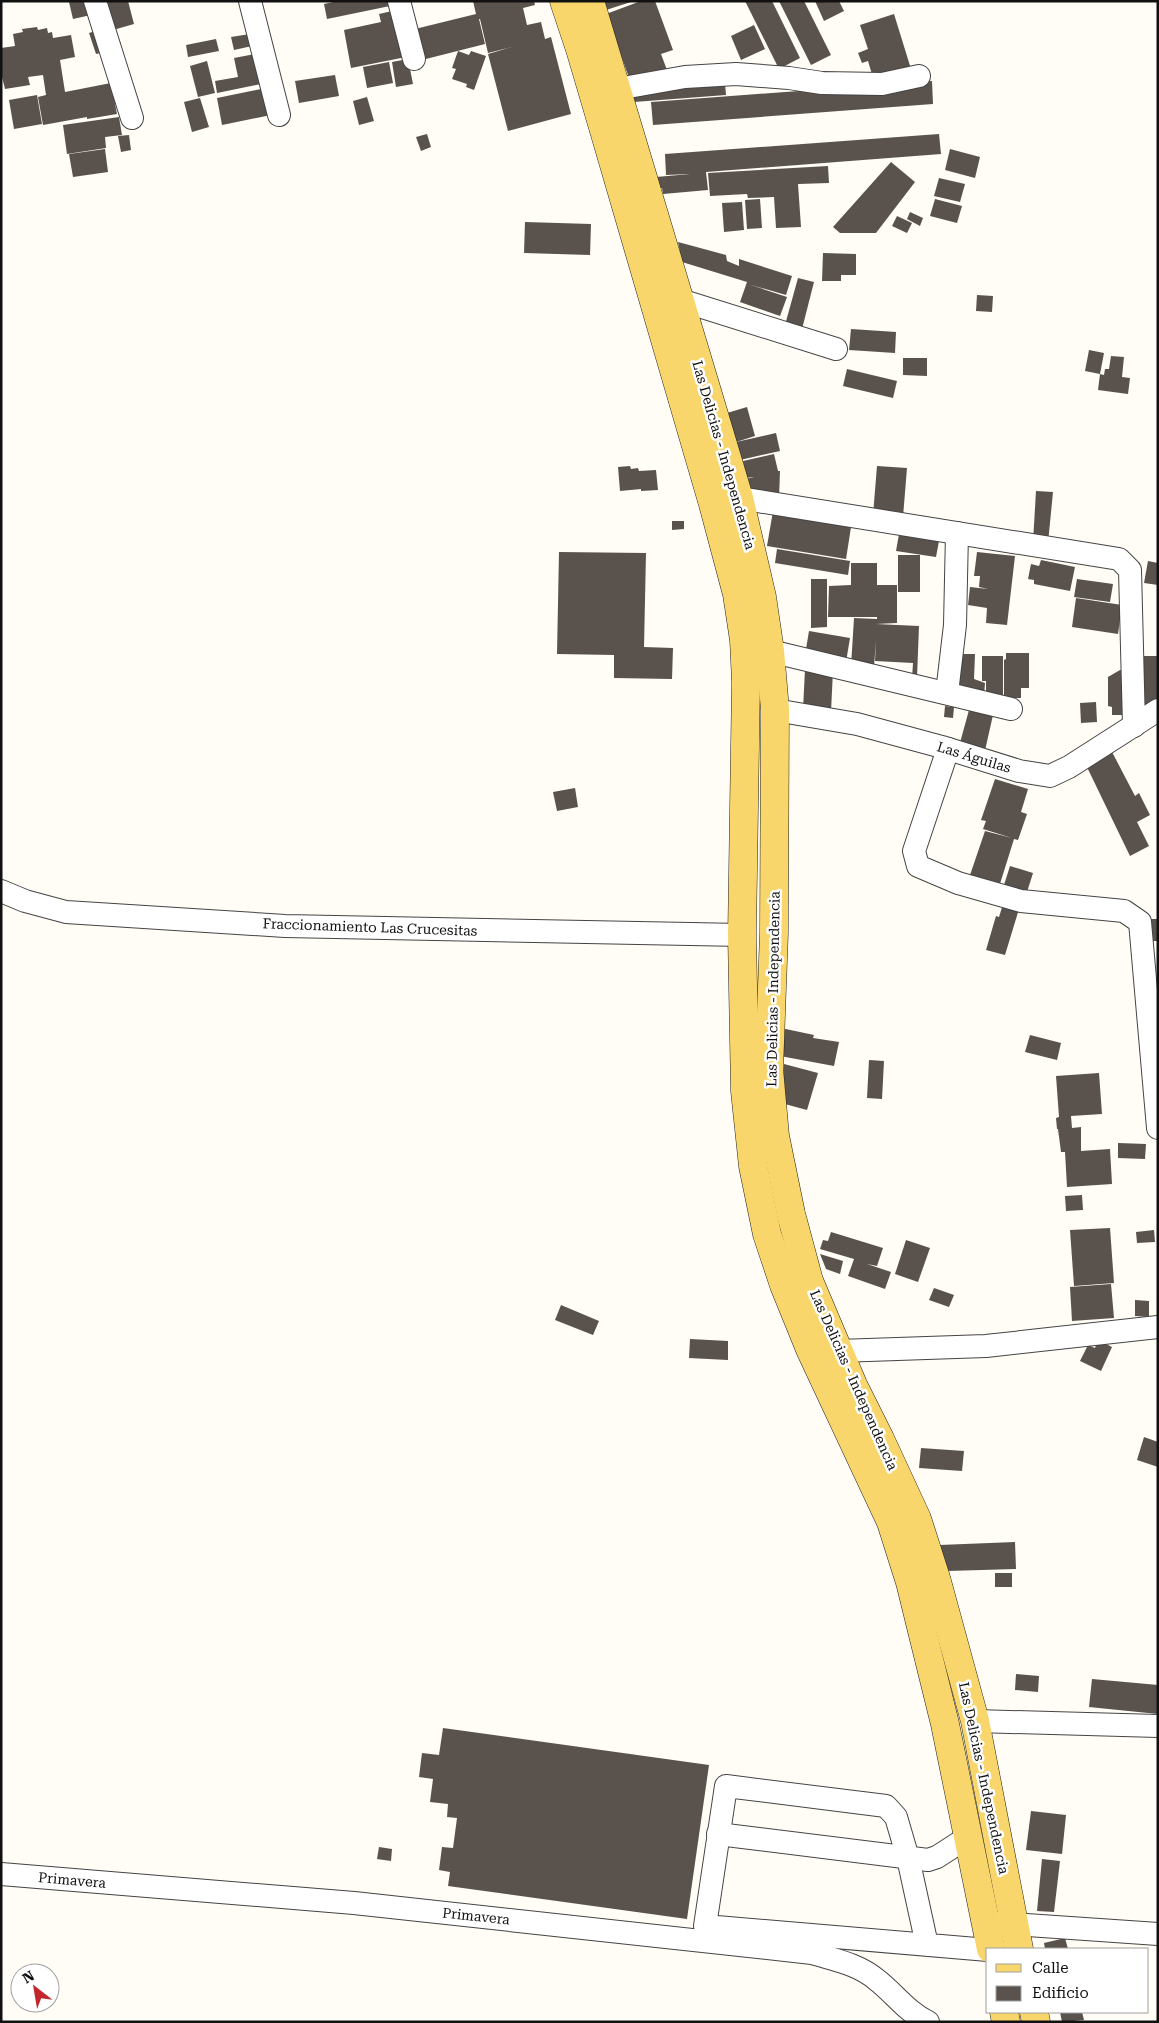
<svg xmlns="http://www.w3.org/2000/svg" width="1159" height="2023" viewBox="0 0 1159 2023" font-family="'Roboto Serif',serif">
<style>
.building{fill:#5a524d}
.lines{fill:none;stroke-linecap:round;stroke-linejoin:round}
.minor-casing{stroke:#444;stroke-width:24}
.major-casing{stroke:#222;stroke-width:29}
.minor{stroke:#fff;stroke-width:22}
.major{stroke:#f9d66b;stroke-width:28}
.labels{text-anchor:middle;stroke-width:5;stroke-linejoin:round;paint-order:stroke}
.street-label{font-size:14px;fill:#111;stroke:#fff}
</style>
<rect width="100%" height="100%" fill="#fffdf5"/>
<g class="building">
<polygon points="87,1 91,15 73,19 69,2"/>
<polygon points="106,1 128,1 134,24 113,30"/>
<polygon points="338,1 389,1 390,6 327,19 324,4"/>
<polygon points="473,1 534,1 535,5 523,8 527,25 541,22 545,39 551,37 571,114 508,131 488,54 512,47 488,53 480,19 479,19 485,44 422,60 415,29 476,14"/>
<polygon points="603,1 631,1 631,2 606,10"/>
<polygon points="641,1 655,1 673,50 661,54 667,70 631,83 606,14"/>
<polygon points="745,1 772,1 800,58 779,69"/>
<polygon points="779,1 804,1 831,55 811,65"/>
<polygon points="815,1 839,1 844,11 824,21"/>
<polygon points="392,11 406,57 351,68 344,30 381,22 379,14"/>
<polygon points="894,14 911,69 874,81 868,61 862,63 858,53 868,49 860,25"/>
<polygon points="754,25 765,49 741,60 731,36"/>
<polygon points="37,27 38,30 47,28 48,33 52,32 53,38 71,35 75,57 60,60 65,92 111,83 117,114 87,119 87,117 43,125 38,97 46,95 43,75 28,77 30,85 5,89 1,73 1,48 15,46 13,34 23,32 22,29"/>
<polygon points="102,29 109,51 96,54 89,33"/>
<polygon points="250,34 252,46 234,50 231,37"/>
<polygon points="216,39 219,51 188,57 186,45"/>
<polygon points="458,51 469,55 471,51 486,56 474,90 466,87 467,84 452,79 456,69 452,68"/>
<polygon points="255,54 261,84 217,93 215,81 238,77 234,58"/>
<polygon points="408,59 413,84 396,87 392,62"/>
<polygon points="207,61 215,93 198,97 190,66"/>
<polygon points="389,62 393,83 367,88 363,67"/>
<polygon points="335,75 339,96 299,103 295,81"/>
<polygon points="932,81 933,104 653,125 651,102"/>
<polygon points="725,83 726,95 634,102 634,90"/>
<polygon points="266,88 271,115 222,125 217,98"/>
<polygon points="37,95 42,124 14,129 9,100"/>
<polygon points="367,97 374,121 359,125 353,101"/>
<polygon points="200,98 209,127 192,132 184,102"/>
<polygon points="119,117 122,135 105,137 106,148 67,154 63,125"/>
<polygon points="427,134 431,147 421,151 416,137"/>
<polygon points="939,134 941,154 706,172 708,190 663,194 662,188 657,188 656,177 690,174 666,175 665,154"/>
<polygon points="129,135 131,150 121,152 118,136"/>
<polygon points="105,149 108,172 73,177 69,154"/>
<polygon points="950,149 980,157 975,178 945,170"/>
<polygon points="891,162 915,182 876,233 840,233 833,227"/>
<polygon points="828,166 829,183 798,184 801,227 776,228 774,197 748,198 747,194 710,196 708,173"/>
<polygon points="939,178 965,184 960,202 934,196"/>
<polygon points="760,199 762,228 747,229 745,200"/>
<polygon points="935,199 962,206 957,223 930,216"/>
<polygon points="742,202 744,230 724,232 722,203"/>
<polygon points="910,212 923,218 920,226 907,219"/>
<polygon points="897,216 912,223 907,233 892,226"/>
<polygon points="525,222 591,224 590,255 524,253"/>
<polygon points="678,242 726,255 727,261 739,266 739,259 792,276 786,295 748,284 787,297 780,316 740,302 747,282 682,262"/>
<polygon points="823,253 856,254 856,275 841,275 841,281 822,281"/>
<polygon points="798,278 814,282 802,329 785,325"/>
<polygon points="977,295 993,296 992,312 976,311"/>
<polygon points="851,329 896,332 895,353 849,350"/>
<polygon points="1089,350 1104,353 1100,374 1085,371"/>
<polygon points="1111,356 1124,357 1122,377 1130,378 1128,394 1098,390 1100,374 1104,375 1105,369 1109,369"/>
<polygon points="903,358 927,358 927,376 903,375"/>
<polygon points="847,369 897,381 893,398 843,386"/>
<polygon points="747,407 755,436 736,442 727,413"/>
<polygon points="776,433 780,451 740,460 736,442"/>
<polygon points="774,454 778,471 780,471 779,499 750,494 746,479 754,477 746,478 743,461"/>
<polygon points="630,466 631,469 638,468 639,471 656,470 658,490 641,491 641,489 620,491 618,467"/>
<polygon points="877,466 907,468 903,517 873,515"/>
<polygon points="1036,491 1053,492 1048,543 1033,542"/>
<polygon points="773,511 851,527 846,559 767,546"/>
<polygon points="672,521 684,521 684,529 672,530"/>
<polygon points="899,534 939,541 936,557 896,551"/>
<polygon points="777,549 850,561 848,575 775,563"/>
<polygon points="559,552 646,553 644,647 673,648 672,679 614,678 614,655 557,654"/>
<polygon points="977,552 1015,556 1007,625 986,623 987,608 968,605 970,587 988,589 979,587 980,576 974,576"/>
<rect x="898" y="555" width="22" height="37"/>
<polygon points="1041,560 1075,567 1070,591 1034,584 1034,580 1028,579 1031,564 1039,566"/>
<polygon points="1148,561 1158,563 1158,585 1144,583"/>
<polygon points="851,563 877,563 877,585 897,585 897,623 876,624 919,626 917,678 912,678 913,663 875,661 876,640 874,667 851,666 854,618 877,619 877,617 828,617 829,586 851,585"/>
<polygon points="811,579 827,579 827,627 811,628"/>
<polygon points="1077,579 1113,584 1110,602 1074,597"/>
<polygon points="1076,598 1122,605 1118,634 1072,627"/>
<polygon points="809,631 850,638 846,662 805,655"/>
<polygon points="1006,653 1029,653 1029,688 1021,688 1021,698 1004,698 1004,660 1006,659"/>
<polygon points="956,654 975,654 974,679 985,683 984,697 955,689"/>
<polygon points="982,656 1003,656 1003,698 986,698 986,681 982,681"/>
<polygon points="1139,656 1158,656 1158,701 1140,709"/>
<polygon points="805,669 833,670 831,712 803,710"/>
<polygon points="1120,670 1125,670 1124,715 1112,715 1112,707 1108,706 1108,677"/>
<polygon points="1096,702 1097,722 1081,723 1080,703"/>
<polygon points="945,706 954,707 953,718 944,717"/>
<polygon points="969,710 993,715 984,755 958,750"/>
<polygon points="1111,750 1135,796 1139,793 1150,815 1137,822 1149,846 1130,856 1085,763"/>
<polygon points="995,779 1028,789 1021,812 1027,814 1018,840 1014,839 999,887 969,878 985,831 1012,838 983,829 986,821 981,820"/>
<polygon points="575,788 578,807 557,811 553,792"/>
<polygon points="1010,866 1033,873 1027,892 1004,885"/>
<polygon points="1003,904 1019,909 1005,955 986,950 996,916 999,917"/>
<polygon points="1143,919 1158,919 1158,941 1144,941"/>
<polygon points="781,1028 814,1035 813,1038 839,1042 834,1066 780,1056"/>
<polygon points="1030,1035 1061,1043 1057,1060 1025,1052"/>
<polygon points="869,1060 884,1061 882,1099 867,1098"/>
<polygon points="784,1064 818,1073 807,1110 781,1103 785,1088 782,1087"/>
<polygon points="1099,1073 1102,1114 1071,1116 1072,1128 1081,1127 1081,1151 1110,1149 1112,1184 1067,1187 1065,1152 1061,1152 1058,1129 1057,1129 1056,1118 1059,1117 1056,1076"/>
<polygon points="1118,1143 1146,1144 1145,1159 1118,1158"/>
<polygon points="1082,1195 1083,1210 1066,1211 1065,1196"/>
<polygon points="1110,1228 1114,1283 1074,1286 1070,1230"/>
<polygon points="1154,1230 1155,1242 1137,1243 1136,1232"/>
<polygon points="831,1232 883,1248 877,1266 867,1264 891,1272 885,1289 848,1276 854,1259 820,1249 823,1240 828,1241"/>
<polygon points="906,1240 930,1248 918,1282 895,1274"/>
<polygon points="820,1254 843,1261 840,1274 826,1269"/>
<polygon points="1111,1284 1114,1318 1072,1321 1070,1287"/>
<polygon points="934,1288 954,1295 949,1307 929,1300"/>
<polygon points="1135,1300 1149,1301 1149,1317 1135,1316"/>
<polygon points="561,1305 599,1321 593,1335 555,1320"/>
<polygon points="690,1339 728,1341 728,1360 689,1358"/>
<polygon points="1098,1340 1112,1347 1101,1371 1080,1361 1088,1345 1095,1348"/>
<polygon points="1144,1437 1158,1442 1158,1467 1137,1460"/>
<polygon points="921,1448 964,1451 962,1471 919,1468"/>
<polygon points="1015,1542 1016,1569 947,1571 939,1545"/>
<rect x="995" y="1573" width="17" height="14"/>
<polygon points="1016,1674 1039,1676 1038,1692 1015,1690"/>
<polygon points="1092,1679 1158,1685 1158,1714 1089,1707"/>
<polygon points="443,1728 709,1765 687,1919 448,1886 450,1872 439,1870 442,1847 453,1848 457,1818 447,1817 448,1804 430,1802 433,1779 419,1777 422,1753 439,1755"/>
<polygon points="1031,1811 1066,1815 1062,1854 1026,1850"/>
<polygon points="379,1847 392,1849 391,1861 377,1859"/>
<polygon points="1042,1859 1060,1861 1054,1912 1037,1911"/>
<polygon points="1065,1938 1068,1949 1045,1949 1044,1943"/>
<polygon points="1060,2012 1082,2012 1084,2020 1062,2022"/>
</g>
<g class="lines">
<g class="minor-casing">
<g id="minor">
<polyline points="95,1 132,118"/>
<polyline points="250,1 279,115"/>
<polyline points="399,1 414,59"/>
<polyline points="617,89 685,77 736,74 789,78 822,83 882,84 919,76"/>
<polyline points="680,300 836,349"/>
<polyline points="739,498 1119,559 1130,570 1134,726"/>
<polyline points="770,651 1011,709"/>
<polyline points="947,693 955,625 957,533"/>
<polyline points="775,710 857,724 942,747 1019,771 1050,776 1069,767 1158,710"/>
<polyline points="948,749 914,851 918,866 958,883 1021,901 1124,911 1140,922 1158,1128"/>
<polyline points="1,891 25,901 66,912 285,926 742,935"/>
<polyline points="838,1351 986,1346 1158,1327"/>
<polyline points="975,1721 1158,1726"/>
<polyline points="718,1834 928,1860 937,1857 968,1837"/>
<path d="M1 1874 354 1903 812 1953C835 1960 858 1964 877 1980 895 1994 907 2012 928 2022"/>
<polyline points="997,1923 1158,1934"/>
<polyline points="927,1945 908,1858 896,1817 886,1806 726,1786 705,1926 988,1950"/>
</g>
</g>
<g class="major-casing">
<g id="major">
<polyline points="564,1 580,49 603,127 713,504 737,594 744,640 746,682 742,935 745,1091 753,1166 767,1234 784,1285 810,1349 891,1522 910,1582 945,1724 991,1949"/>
<polyline points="590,1 739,498 762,597 770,651 775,710 774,933 769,1069 775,1136 791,1214 809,1281 853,1385 880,1439 917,1519 936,1578 975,1721 1019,1949"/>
<polyline points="1004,2012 1006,2022"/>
<polyline points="1034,2012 1036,2022"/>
</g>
</g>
<use href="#minor" class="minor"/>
<use href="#major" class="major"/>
</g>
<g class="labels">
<g class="street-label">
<text transform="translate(724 455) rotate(74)" y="5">Las Delicias - Independencia</text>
<text transform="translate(974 757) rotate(17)" y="5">Las Águilas</text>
<text transform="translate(370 927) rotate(2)" y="5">Fraccionamiento Las Crucesitas</text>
<text transform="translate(773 989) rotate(-89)" y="5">Las Delicias - Independencia</text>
<text transform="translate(854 1380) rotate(66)" y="5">Las Delicias - Independencia</text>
<text transform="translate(984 1778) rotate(78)" y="5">Las Delicias - Independencia</text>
<text transform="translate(72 1880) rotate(5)" y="5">Primavera</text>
<text transform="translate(476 1916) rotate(6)" y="5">Primavera</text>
</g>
</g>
<rect width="1159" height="2023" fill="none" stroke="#111111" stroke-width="5"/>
<rect x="986" y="1948" width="162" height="65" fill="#ffffff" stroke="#a0a0a0"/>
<rect x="996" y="1964" width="25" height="8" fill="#f9d66b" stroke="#a0a0a0"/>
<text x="1032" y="1973" font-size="15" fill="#111111">Calle</text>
<rect x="996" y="1986" width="25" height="15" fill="#5a524d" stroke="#a0a0a0"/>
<text x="1032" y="1998" font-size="15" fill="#111111">Edificio</text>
<g transform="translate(35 1988) rotate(329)"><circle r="24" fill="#ffffff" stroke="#a0a0a0"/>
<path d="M0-4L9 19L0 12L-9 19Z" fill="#c4262e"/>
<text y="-8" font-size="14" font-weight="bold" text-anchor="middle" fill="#111111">N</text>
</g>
</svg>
